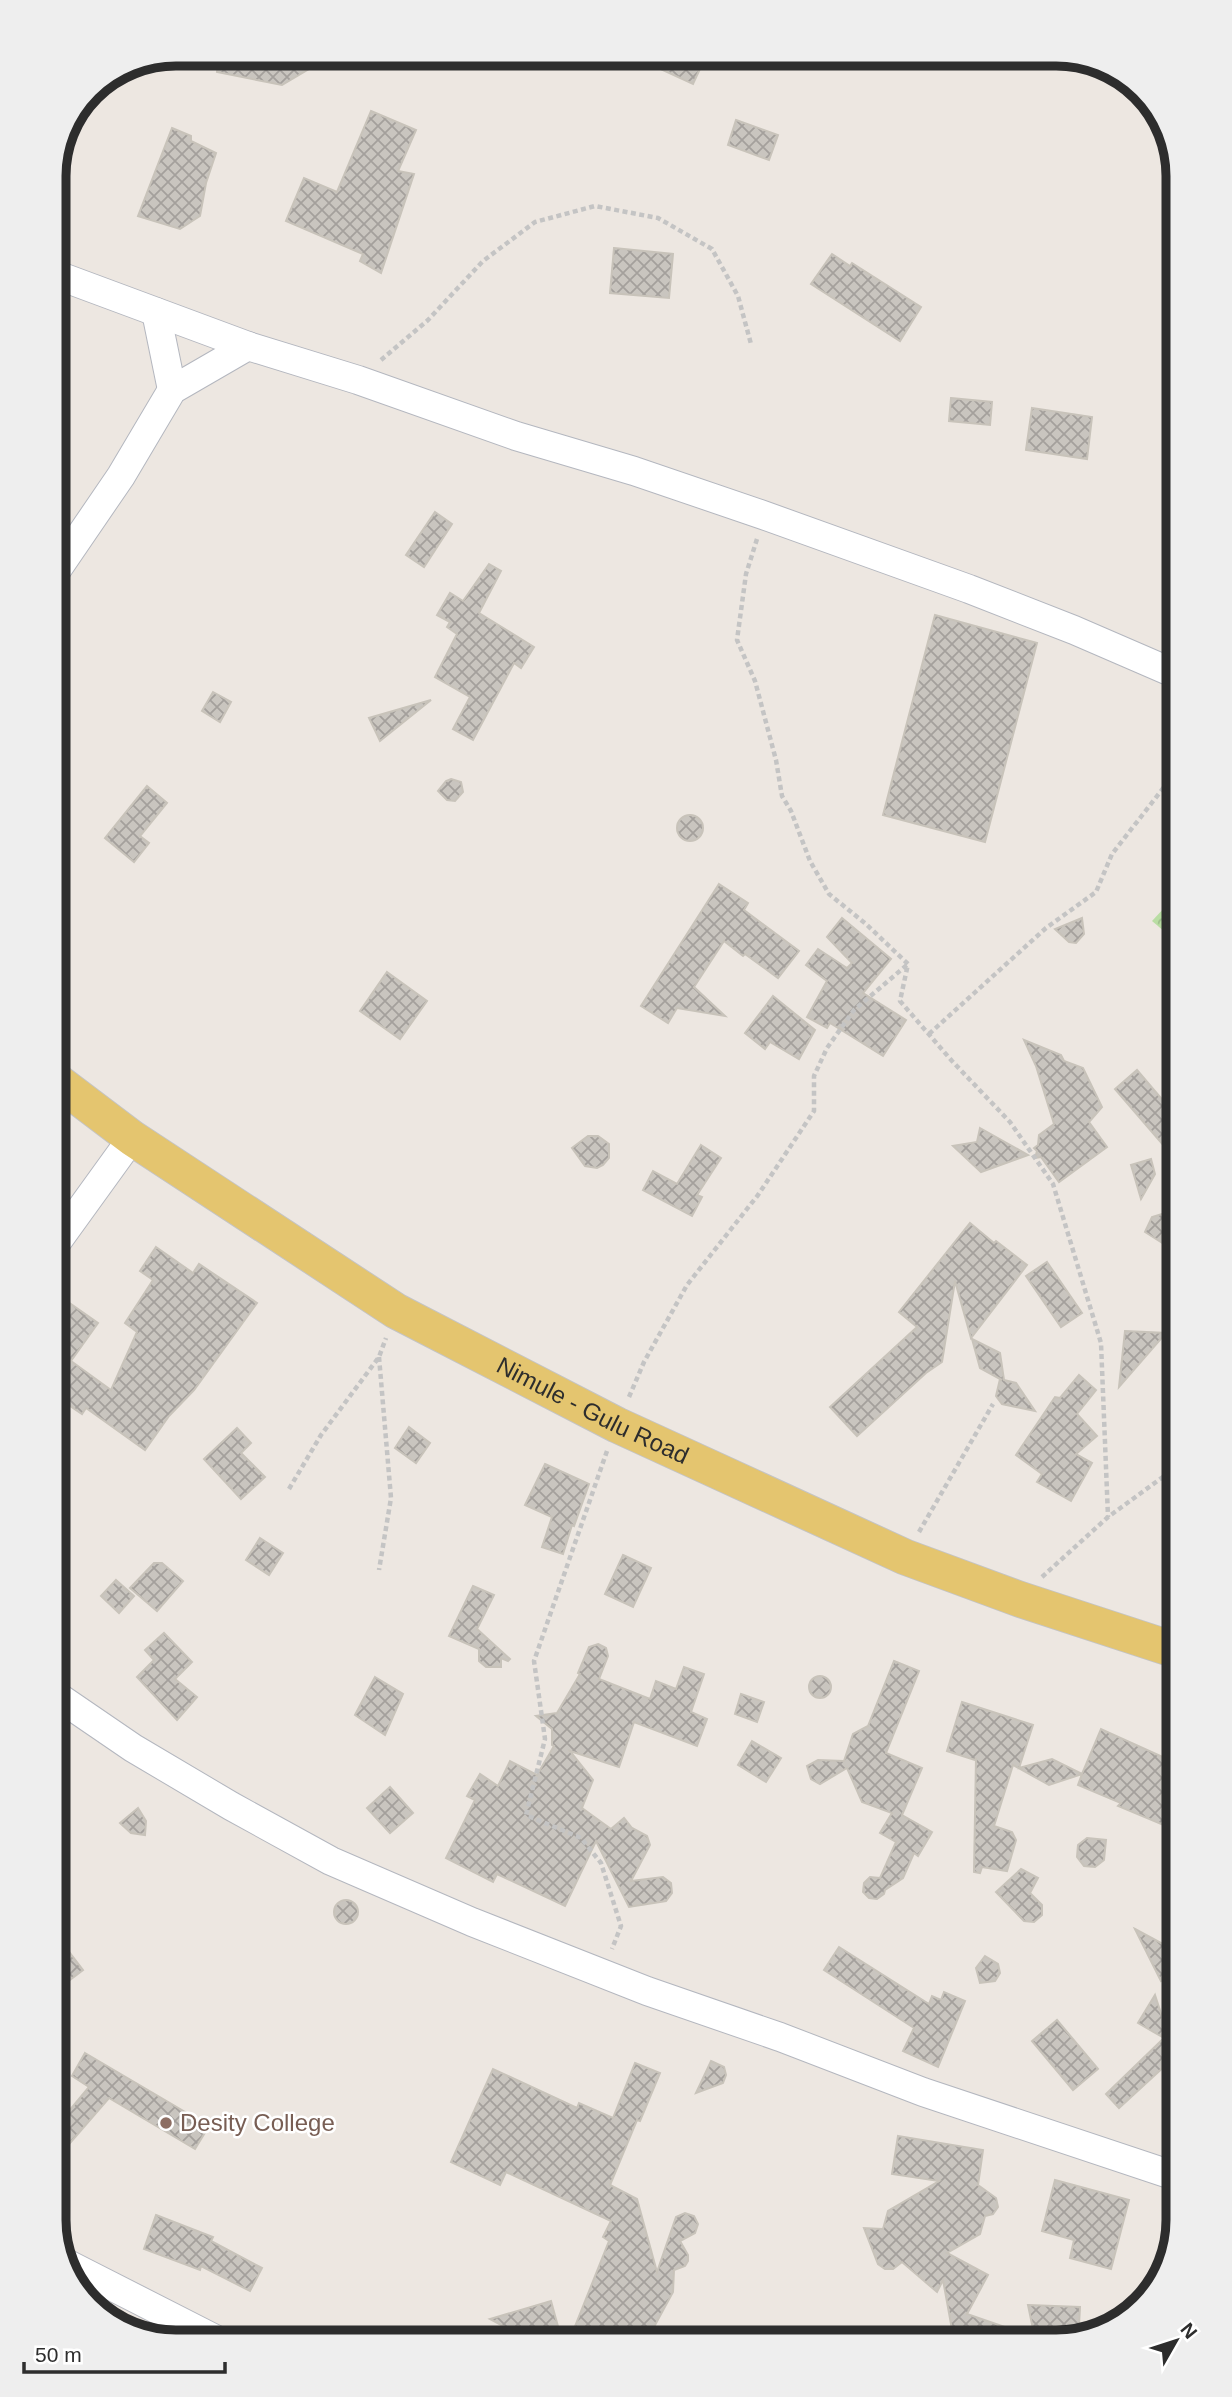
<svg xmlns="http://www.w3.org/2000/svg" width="1232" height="2397" viewBox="0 0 1232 2397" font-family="Helvetica,sans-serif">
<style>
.forest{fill:url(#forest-crowns)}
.building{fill:url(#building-cross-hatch);stroke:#c8c3ba;stroke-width:2}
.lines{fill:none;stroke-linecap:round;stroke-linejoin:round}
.minor-casing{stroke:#b4b7bf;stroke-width:30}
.major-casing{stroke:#c4c4c4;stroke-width:37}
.path{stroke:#c4c4c4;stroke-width:4.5;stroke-dasharray:5 3.5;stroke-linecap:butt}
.minor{stroke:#fff;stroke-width:28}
.major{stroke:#e4c56f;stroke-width:35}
.education-dot{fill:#8d6e63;stroke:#fff;stroke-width:2.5}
.labels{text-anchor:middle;stroke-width:5;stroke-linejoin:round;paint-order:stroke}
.street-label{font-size:24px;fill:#2d2d2d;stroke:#fff}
.education-label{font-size:24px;fill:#785e54;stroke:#fff;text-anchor:start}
.rim{fill:none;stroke:#2d2d2d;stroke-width:9}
</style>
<defs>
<pattern id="forest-crowns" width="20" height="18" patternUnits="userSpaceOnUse" patternTransform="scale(1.75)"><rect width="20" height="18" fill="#b9dda3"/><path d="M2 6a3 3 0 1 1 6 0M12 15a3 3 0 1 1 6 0" fill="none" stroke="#9fbe8d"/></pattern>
<pattern id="building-cross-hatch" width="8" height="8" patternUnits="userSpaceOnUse" patternTransform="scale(1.75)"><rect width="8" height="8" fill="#c9c5bf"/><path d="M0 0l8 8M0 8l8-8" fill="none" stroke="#a4a09c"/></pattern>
</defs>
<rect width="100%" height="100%" fill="#ede7e1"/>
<polygon class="forest" points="1178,893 1178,943 1152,921"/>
<g class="building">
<polygon points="686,58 705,58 693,84 639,59"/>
<polygon points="321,62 282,85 217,72 218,63"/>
<polygon points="371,111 416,130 398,171 414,174 381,273 360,261 363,254 286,221 304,178 337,192"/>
<polygon points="736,120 778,135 769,160 728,145"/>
<polygon points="172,128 191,136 191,141 216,153 206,183 200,216 180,229 138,216"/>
<polygon points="614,248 673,254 669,298 610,293"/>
<polygon points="832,254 850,266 852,263 921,307 900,341 811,284"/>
<polygon points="951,398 992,402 990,425 949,421"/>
<polygon points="1032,408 1092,417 1087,459 1026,450"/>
<polygon points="435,512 452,524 424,567 406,555"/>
<polygon points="489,564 501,571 479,613 534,647 521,668 514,663 473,740 453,729 470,697 435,677 457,634 447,627 450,622 437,615 450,593 463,601"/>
<polygon points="935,615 1037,643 985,842 883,815"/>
<polygon points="213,692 231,702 220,722 202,711"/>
<polygon points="431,700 380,741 369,718"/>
<polygon points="451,779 461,782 463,792 455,801 447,800 438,791 446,781"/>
<polygon points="147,786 167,803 140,836 149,843 134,862 105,838"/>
<circle cx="690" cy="828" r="13"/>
<polygon points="719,884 748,903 744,910 799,951 778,978 745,954 743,956 724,941 694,987 725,1016 677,1008 668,1023 641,1006"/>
<polygon points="842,918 891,959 863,993 906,1020 883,1056 830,1023 827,1028 807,1017 827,981 806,965 818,949 847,968 852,963 827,937"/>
<polygon points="1082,918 1084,934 1076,943 1069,942 1055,929"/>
<polygon points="387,972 427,1001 400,1039 360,1011"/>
<polygon points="773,996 815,1030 799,1059 770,1042 765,1049 745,1033"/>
<polygon points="1024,1040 1061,1055 1064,1061 1083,1068 1102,1107 1089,1122 1107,1147 1059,1182 1041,1157 1035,1158 1037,1151 1034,1148 1038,1145 1039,1135 1054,1124 1036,1066"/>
<polygon points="1137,1070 1178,1118 1178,1136 1165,1147 1115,1089"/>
<polygon points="980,1128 1028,1155 981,1172 953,1146 977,1142"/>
<polygon points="588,1136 598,1136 609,1144 609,1158 603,1165 597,1168 585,1166 572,1148"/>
<polygon points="701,1145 721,1158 697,1195 702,1197 692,1216 643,1190 653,1171 677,1184"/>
<polygon points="1151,1159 1155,1174 1141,1199 1131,1165"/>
<polygon points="1178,1209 1178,1253 1145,1232 1152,1217"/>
<polygon points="970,1223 994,1243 996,1241 1027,1265 971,1338 955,1281 942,1362 926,1373 857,1436 830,1407 917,1327 899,1312"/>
<polygon points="156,1247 193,1273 199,1264 257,1303 194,1390 169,1416 145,1450 86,1408 82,1414 54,1395 54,1315 65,1300 98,1323 71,1361 111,1390 137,1332 125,1323 153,1280 140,1271"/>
<polygon points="1047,1262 1082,1313 1061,1327 1026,1276"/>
<polygon points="1125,1331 1166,1333 1119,1387"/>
<polygon points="972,1339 1000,1353 1004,1380 1016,1383 1035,1411 1002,1404 996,1396 1000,1379 1002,1380 980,1368"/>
<polygon points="1079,1375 1096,1390 1077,1414 1097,1436 1076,1454 1092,1463 1071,1501 1037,1482 1042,1474 1016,1455 1055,1397 1060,1398"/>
<polygon points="409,1427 430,1443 416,1463 395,1448"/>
<polygon points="237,1428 251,1443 241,1453 265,1477 241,1499 204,1459"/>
<polygon points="545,1464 589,1484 574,1526 572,1525 563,1554 542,1547 552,1517 525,1505"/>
<polygon points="260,1538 283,1553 269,1575 246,1560"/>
<polygon points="623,1555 651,1568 633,1607 605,1594"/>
<polygon points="154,1563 162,1563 183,1581 157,1611 130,1588"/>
<polygon points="116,1580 134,1596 119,1613 101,1596"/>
<polygon points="473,1586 494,1595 477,1629 510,1659 508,1661 501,1658 501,1667 486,1667 479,1661 479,1649 449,1636"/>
<polygon points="164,1633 192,1662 175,1679 197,1697 177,1720 137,1677 154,1660 145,1650"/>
<polygon points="598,1644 606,1648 608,1656 599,1679 650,1699 656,1681 676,1689 684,1667 704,1674 691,1712 707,1719 697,1746 634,1722 619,1767 570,1751 593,1780 582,1808 611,1829 624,1818 632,1828 647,1836 650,1845 631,1881 663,1877 671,1883 672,1893 666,1901 629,1907 596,1841 565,1906 497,1874 493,1882 446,1858 475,1800 467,1796 480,1774 498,1786 510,1761 537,1775 554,1746 552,1745 552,1729 536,1716 557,1713 580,1674 578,1673 589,1647"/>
<polygon points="894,1661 919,1671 886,1753 922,1768 902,1815 932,1832 918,1856 914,1853 903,1878 885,1890 884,1894 877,1899 869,1898 863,1892 864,1883 870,1877 880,1878 896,1842 880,1833 892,1813 862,1802 847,1768 820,1784 811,1779 807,1766 818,1760 844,1761 853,1734 868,1726"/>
<circle cx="820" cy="1687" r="11"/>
<polygon points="375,1677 403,1694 385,1735 355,1715"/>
<polygon points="741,1694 764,1702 757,1722 735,1714"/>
<polygon points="962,1702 1033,1725 1019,1768 1052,1759 1082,1774 1101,1729 1178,1764 1178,1831 1118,1806 1121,1803 1078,1785 1082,1774 1049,1785 1013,1765 994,1826 1012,1832 1016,1840 1007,1871 982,1867 980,1873 974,1872 976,1758 975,1760 947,1751"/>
<polygon points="752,1741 781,1758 766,1782 738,1765"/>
<polygon points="390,1787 413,1813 390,1833 367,1808"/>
<polygon points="138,1808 146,1821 145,1835 131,1833 120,1823"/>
<polygon points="1087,1838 1106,1840 1104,1860 1095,1867 1084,1866 1077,1857 1078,1845"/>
<polygon points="1021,1869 1038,1878 1030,1893 1042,1905 1042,1915 1034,1922 1024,1921 996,1892"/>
<circle cx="346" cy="1912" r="12"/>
<polygon points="1135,1929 1178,1952 1178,1971 1161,1981"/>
<polygon points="54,1932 83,1970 54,1992"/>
<polygon points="839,1947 929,2004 932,1996 941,2000 944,1992 965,2001 938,2067 903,2051 914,2028 824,1970"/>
<polygon points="985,1956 998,1964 1000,1973 995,1981 980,1983 976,1968"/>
<polygon points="1155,1995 1170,2041 1167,2040 1178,2054 1119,2108 1106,2094 1164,2038 1138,2023"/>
<polygon points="1057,2020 1098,2069 1073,2090 1032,2041"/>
<polygon points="85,2053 209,2126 195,2149 109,2098 70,2143 54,2129 89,2087 72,2076"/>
<polygon points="711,2061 724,2067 726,2075 723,2083 696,2093"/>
<polygon points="635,2063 660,2073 640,2121 637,2120 610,2185 637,2199 657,2272 676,2217 685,2213 694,2216 698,2224 695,2233 680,2241 688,2255 688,2261 685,2266 674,2270 673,2292 648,2338 570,2339 609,2241 603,2237 611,2221 506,2172 500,2185 451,2162 493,2069 577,2108 579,2103 613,2118"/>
<polygon points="898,2136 983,2150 978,2185 996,2198 998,2207 993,2214 985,2216 980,2234 947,2253 988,2275 967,2314 1019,2332 1018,2334 953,2335 943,2280 937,2292 902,2262 893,2269 885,2269 878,2264 864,2228 883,2229 888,2211 939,2181 892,2174"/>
<polygon points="1055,2180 1129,2200 1111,2269 1070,2258 1074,2240 1042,2231"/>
<polygon points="156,2215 213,2237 211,2241 262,2268 250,2291 201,2266 200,2270 144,2249"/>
<polygon points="551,2301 559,2330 537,2337 535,2329 514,2332 490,2319"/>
<polygon points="1028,2305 1080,2307 1079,2325 1069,2334 1034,2334"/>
</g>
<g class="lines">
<g class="minor-casing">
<g id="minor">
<polyline points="54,274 248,346 358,380 516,436 634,471 763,515 969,589 1074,630 1178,675"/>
<polyline points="156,312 172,390"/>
<polyline points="54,574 121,476 172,390 248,346"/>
<polyline points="54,1246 132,1138"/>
<polyline points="54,1694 133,1748 231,1806 331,1861 472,1922 647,1991 780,2037 923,2092 1178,2177"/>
<polyline points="62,2261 221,2342"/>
</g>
</g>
<g class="major-casing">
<g id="major">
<path id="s1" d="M54 1079 132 1138 396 1311 617 1425 905 1557 1019 1599 1178 1651"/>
</g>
</g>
<g class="path">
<polyline points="381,360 428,320 483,261 535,222 595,206 658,218 712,249 738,296 751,344"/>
<polyline points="757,539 746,574 737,640 755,681 776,760 782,796 791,811 810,861 829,894 866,924 908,964 900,1001 952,1061 1010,1122 1053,1184 1101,1343 1108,1517"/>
<polyline points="929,1034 1046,928 1096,892 1112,854 1168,782 1178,748"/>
<polyline points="379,1357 391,1498 379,1570"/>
<polyline points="629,1397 644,1362 687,1285 758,1195 814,1111 814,1076 827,1048 854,1010 908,964"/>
<polyline points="607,1451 534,1661 545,1739 526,1815 581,1838 601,1863 621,1926 612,1949"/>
<polyline points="289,1489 321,1435 379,1357 386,1338"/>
<polyline points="919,1532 993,1404"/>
<polyline points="1042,1577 1108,1517 1178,1466"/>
</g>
<use href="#minor" class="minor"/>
<use href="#major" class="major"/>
</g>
<circle class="education-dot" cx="166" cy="2123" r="7"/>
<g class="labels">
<g class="street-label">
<text dy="8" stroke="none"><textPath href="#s1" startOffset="634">Nimule - Gulu Road</textPath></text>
</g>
<g class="education-label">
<text x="180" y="2131">Desity College</text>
</g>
</g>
<path d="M0 0H1232V2397H0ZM176 66H1056A110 110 0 0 1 1166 176V2220A110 110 0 0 1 1056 2330H176A110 110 0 0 1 66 2220V176A110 110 0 0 1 176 66Z" fill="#eee" fill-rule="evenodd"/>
<path class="rim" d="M176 66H1056A110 110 0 0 1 1166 176V2220A110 110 0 0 1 1056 2330H176A110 110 0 0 1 66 2220V176A110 110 0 0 1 176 66Z"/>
<g transform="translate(1176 2341) rotate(51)" stroke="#ffffff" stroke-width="5" paint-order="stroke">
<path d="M0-5L12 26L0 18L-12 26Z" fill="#2d2d2d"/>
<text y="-10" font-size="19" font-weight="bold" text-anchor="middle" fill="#2d2d2d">N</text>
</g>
<path d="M24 2362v10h201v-10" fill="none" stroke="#2d2d2d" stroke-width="3.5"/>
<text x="35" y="2362" font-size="21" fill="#2d2d2d" stroke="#ffffff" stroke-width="5" paint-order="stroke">50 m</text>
</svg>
